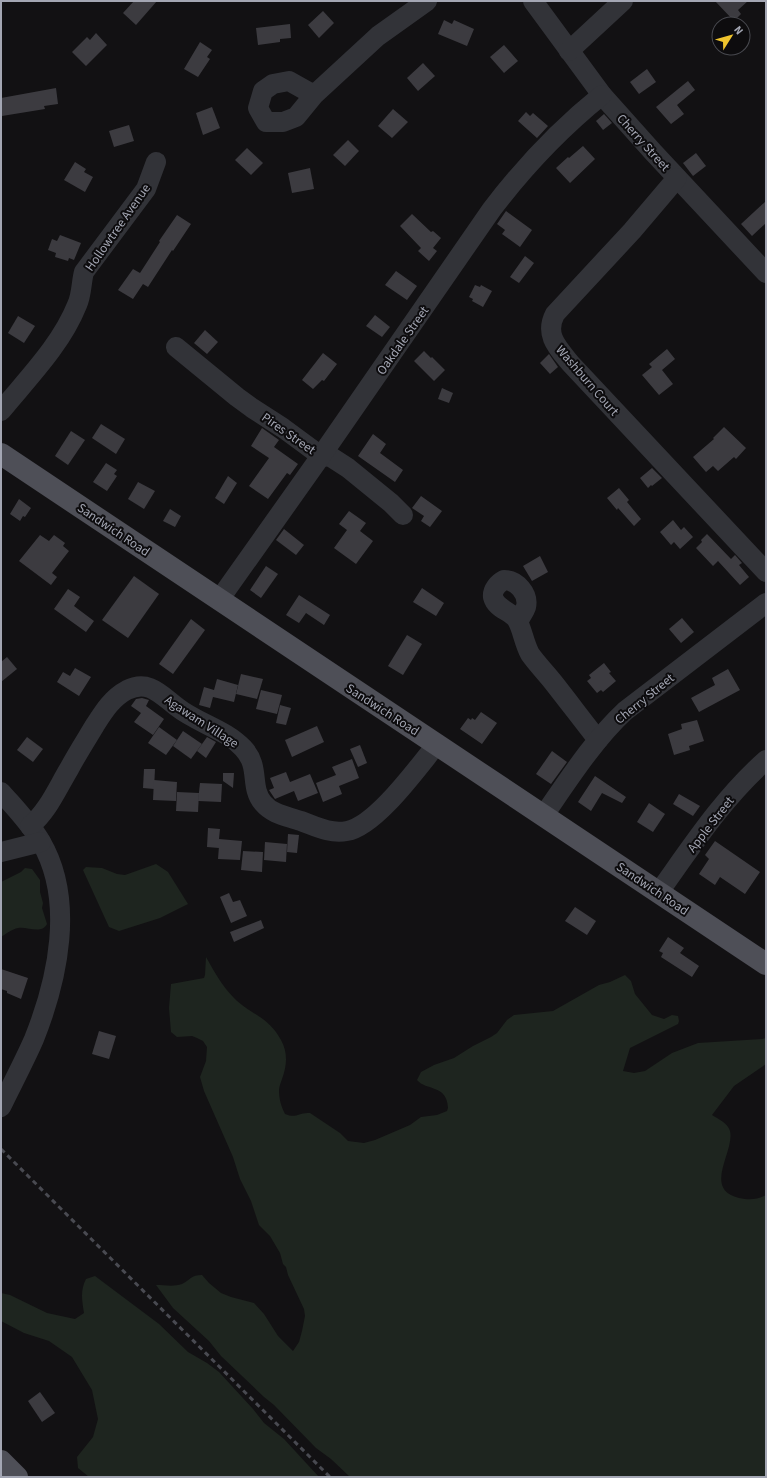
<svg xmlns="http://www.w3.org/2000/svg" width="767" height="1478" viewBox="0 0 767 1478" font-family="'Source Sans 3',sans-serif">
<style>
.green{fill:#1e251f}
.building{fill:#3c3b40}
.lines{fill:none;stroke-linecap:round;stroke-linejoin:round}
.minor{stroke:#323338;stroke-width:20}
.major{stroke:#4e4f57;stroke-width:22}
.rail{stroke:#494a51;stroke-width:3;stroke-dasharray:5 4;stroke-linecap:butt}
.labels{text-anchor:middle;stroke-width:4;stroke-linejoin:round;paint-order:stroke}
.street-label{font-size:13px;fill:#a3a6b3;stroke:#0d0c0e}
</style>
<rect width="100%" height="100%" fill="#121113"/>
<g class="green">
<polygon points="156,864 168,872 188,904 160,918 119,931 109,927 83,870 86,867 102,868 117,874 125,875"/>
<path d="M25 868 32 869 40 880V892L43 903 42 908 47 924C41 935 27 926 18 928 12 929 6 934 1 937V882L21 872Z"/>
<path d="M206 957C214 971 222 986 234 998 251 1015 268 1016 281 1040 288 1053 287 1065 282 1079 281 1082 279 1087 279 1090 279 1099 281 1106 285 1114 297 1119 298 1112 310 1113L340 1133 348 1141 364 1143 375 1140 410 1125 421 1117 437 1115 447 1111 448 1108C447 1084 426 1091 417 1080L421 1072 434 1065 454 1058 473 1046 491 1037 497 1033 507 1020 514 1015 553 1011 599 985 610 982 625 975 631 981 635 994 652 1015 664 1019 672 1015 678 1016 679 1021 678 1024 630 1048 623 1071 634 1073 645 1071 672 1053 698 1043 762 1039 766 1038V1064L734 1086 712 1115C718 1119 728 1123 730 1131 735 1152 702 1189 739 1198 749 1200 757 1200 766 1195V1477H350L331 1459 316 1448 274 1405 264 1397 221 1356 209 1341 173 1308 156 1285C164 1285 174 1287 182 1284 190 1280 191 1275 202 1275L209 1283 221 1293 231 1297 254 1303 264 1314 278 1336 293 1351 299 1342 302 1331 305 1316 304 1309 288 1275 286 1267 283 1264 280 1253 270 1236 259 1225 251 1201 240 1179 233 1157 204 1091 200 1077 206 1061 207 1047 203 1041 197 1038 192 1036 177 1037 171 1032 169 1008 171 984 204 978 205 975Z"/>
<path d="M95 1276 159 1324 188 1352 207 1363 219 1372 253 1409 264 1423 284 1439 319 1477H89L78 1468 77 1457 93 1437 98 1419 92 1390 72 1357 49 1341 24 1333 1 1321V1293L10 1295 47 1313 75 1319 84 1313C82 1300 80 1291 86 1279Z"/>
</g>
<g class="building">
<polygon points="134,1 157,1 136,25 123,13"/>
<polygon points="715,1 748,1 738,10 741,14 734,21"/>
<polygon points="323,11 334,23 319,38 308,25"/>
<polygon points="444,20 452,24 454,20 474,29 467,46 438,34"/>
<polygon points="290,24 291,38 280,39 280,42 258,45 256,28"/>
<polygon points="96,33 107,45 86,66 72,52 87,37 90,40"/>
<polygon points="200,42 212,50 207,57 210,59 198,77 184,69"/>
<polygon points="504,45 518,61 504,73 490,57"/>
<polygon points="423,63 435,76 418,91 407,78"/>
<polygon points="647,69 656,82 639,94 630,82"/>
<polygon points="688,81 695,90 677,105 684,114 671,124 656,107"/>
<polygon points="56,88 58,104 44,106 45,109 2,116 1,98"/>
<polygon points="212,107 220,128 203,135 196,113"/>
<polygon points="393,109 408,122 392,138 378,126"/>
<polygon points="526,112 530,116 533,113 548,126 537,138 518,121"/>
<polygon points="604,114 612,123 603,130 596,121"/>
<polygon points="129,125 134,141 114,147 109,131"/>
<polygon points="348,140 359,151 345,166 333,155"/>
<polygon points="583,146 595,159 570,183 556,168 568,157 569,158"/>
<polygon points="247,148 263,163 251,175 235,160"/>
<polygon points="696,153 706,166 693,176 683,163"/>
<polygon points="75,162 86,169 84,172 93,177 85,192 64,180"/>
<polygon points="310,168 314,189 292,193 288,173"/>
<polygon points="766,201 766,223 752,236 741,224"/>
<polygon points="506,211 532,230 520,247 502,234 505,230 497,224"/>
<polygon points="412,214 431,232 433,231 441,238 433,248 437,251 429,261 418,251 421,248 400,226"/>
<polygon points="177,215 191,224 173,251 172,250 148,287 143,284 133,299 118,290 133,269 140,273 160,242 159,241"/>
<polygon points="60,235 81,243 74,260 69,258 68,261 55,257 56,253 48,250 52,239 57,241"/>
<polygon points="525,256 534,263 519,283 510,277"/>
<polygon points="396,271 417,286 407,300 385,285"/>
<polygon points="475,285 480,287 481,285 492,291 483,307 472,301 473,299 469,297"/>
<polygon points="375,315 390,327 382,337 366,326"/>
<polygon points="18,316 35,326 24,343 8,333"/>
<polygon points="205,330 218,342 207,354 194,343"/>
<polygon points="667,349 675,359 662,370 673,384 659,395 642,375 652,367 649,364"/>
<polygon points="424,351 431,358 432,357 445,370 434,381 414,361"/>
<polygon points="323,353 337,364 324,381 322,380 313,389 302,380"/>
<polygon points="549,354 558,367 550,374 540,363"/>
<polygon points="442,388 453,393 449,403 438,399"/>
<polygon points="101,424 125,439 116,454 92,438"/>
<polygon points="724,427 746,448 736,459 734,457 718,471 713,466 706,472 693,457 714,439 713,438"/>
<polygon points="262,428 279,440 274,447 298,464 290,475 287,473 268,499 249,486 269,458 251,446"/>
<polygon points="71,431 85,440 68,465 55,456"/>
<polygon points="373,434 386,444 380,453 403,470 395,482 358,456"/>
<polygon points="106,463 117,470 114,474 117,476 107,491 93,482"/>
<polygon points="652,468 662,478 652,486 651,485 648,488 640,478"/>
<polygon points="228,476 237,483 224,504 215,498"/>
<polygon points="138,482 155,491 144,509 128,499"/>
<polygon points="619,488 629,500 627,502 641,519 634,526 618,508 617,510 607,498"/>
<polygon points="421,496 442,511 430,527 421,521 424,516 412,508"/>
<polygon points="19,499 31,508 25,517 23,516 20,521 10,514"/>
<polygon points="170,509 181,516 175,527 163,521"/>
<polygon points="349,511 366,523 360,531 373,541 356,564 334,548 347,530 339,524"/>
<polygon points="673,520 681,530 684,527 693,537 680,549 674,542 671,545 660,532"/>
<polygon points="284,529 304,545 296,555 276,540"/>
<polygon points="707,534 731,559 735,555 742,563 739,565 749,577 740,585 718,561 713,566 696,548 702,542 701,540"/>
<polygon points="40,535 49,541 54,535 65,543 63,546 69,551 52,573 57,577 51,585 19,561"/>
<polygon points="540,556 548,572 532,581 523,566"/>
<polygon points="266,566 278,574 261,598 250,590"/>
<polygon points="134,576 159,594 128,638 102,620"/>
<polygon points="422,588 444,603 436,616 413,602"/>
<polygon points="68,589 80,597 74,606 94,621 86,632 54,609"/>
<polygon points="299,595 330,615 324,625 306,613 299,623 286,615"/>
<polygon points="682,618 694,632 681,643 669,629"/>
<polygon points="191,619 205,630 173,674 159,664"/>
<polygon points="407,635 422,644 403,675 388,666"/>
<polygon points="7,657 17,669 1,682 1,662"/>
<polygon points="604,663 611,672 609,673 616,681 603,692 601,690 597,693 587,681 591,678 589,675"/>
<polygon points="75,668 91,677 79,696 57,682 63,672 70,676"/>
<polygon points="728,669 740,690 699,712 691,698 715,685 712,678"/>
<polygon points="241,674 263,679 257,699 236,694"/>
<polygon points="217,679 238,685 234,702 213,697 210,708 199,705 204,687 214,690"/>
<polygon points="261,690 282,695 277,714 256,709"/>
<polygon points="142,698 149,700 146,706 164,719 153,735 134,722 141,713 131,706 136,699"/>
<polygon points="280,705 291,708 286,725 276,723"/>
<polygon points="481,712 497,723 482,744 460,729 468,718 471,720 472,718 475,720"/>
<polygon points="697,720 704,741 689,746 690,750 674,755 668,734 682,729 681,724"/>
<polygon points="317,726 324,742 292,757 285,740"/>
<polygon points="159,727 177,740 166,755 148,743"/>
<polygon points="183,731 202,744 191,759 173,746"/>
<polygon points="27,737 43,749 33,762 17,750"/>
<polygon points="207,737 216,742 206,758 197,751"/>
<polygon points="360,745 367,763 358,767 350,749"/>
<polygon points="552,751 567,762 551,784 536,774"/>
<polygon points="352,759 359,778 339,786 342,794 323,802 316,783 336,775 332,767"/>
<polygon points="144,769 155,769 154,789 143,788"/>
<polygon points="286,772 290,782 310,774 318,793 298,801 294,791 275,799 269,790 274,788 270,778"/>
<polygon points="223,773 234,773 233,788 223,781"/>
<polygon points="595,776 626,797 622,803 602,793 591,811 578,802"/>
<polygon points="154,780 177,782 176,801 153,800"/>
<polygon points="200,783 222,784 221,802 198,801"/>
<polygon points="177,792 199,793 198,812 176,811"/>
<polygon points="679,794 700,806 693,816 673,804"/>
<polygon points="649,803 665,814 653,832 637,822"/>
<polygon points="208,828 220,829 219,839 242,841 240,860 218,859 219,846 219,848 207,847"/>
<polygon points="288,834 299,835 297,853 287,852"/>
<polygon points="715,841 760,872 745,894 720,877 715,885 699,874 709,859 705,855"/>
<polygon points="265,842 287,844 286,862 264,860"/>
<polygon points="243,851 263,852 262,872 241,870"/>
<polygon points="229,893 233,902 240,900 247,916 231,923 220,897"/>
<polygon points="575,907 596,921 587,935 565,921"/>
<polygon points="261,920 264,928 234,942 230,932"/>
<polygon points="668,937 684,948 680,953 699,966 692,977 661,957 663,953 659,951"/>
<polygon points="1,969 28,978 21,999 7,993 7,991 1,989"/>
<polygon points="99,1031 116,1036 109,1059 92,1054"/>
<polygon points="40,1392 55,1413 42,1422 28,1401"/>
</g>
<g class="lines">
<g class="minor">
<polyline points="533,1 602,95 653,152 766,273"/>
<polyline points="569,51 623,1"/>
<polyline points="314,95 289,81 273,84 263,91 258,108 266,122 283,122 296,117 314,95 378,36 427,1"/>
<path d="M677 178 632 231 555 314C544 335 558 348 571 364L766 572"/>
<polyline points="176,347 237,397 252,408 283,428 321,456 331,457 348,468 391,503 403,515"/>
<path d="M1 411C28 378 61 345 77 305 82 294 81 283 84 272L146 189 156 162"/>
<path d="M219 600 321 456 492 209C524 167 561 128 602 95"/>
<path d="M518 622C520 617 524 613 526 607 529 594 517 580 504 580 498 583 492 590 493 597 496 609 511 611 517 620 522 628 524 643 530 654 537 664 546 673 553 682 568 701 583 721 598 740"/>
<path d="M1 792C15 808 30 823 41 842 75 900 58 979 34 1039 24 1062 12 1084 1 1107"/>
<path d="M544 815C569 779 593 741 625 711L766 603"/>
<path d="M30 826C48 811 57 789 69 769 77 754 86 740 95 725 104 711 112 698 127 690 149 679 161 695 177 707 197 723 225 729 243 748 261 767 249 786 263 803 273 815 287 816 301 821 317 827 330 834 347 831 376 826 418 767 437 744"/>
<polyline points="1,852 41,842"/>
<path d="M659 892C692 846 723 798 766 760"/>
</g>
<g class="major">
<polyline points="1,454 766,964"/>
<polyline points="1,1461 17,1477"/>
</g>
<polyline class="rail" points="1,1149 330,1477"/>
</g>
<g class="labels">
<g class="street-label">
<text transform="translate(644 142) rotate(48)" y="5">Cherry Street</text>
<text transform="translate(117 227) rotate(-55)" y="5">Hollowtree Avenue</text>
<text transform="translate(402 340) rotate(-55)" y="5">Oakdale Street</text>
<text transform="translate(588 380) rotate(49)" y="5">Washburn Court</text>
<text transform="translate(289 433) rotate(35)" y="5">Pires Street</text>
<text transform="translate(114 529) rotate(34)" y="5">Sandwich Road</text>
<text transform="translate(644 698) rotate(-39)" y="5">Cherry Street</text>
<text transform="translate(383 709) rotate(33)" y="5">Sandwich Road</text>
<text transform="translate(202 721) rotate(33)" y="5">Agawam Village</text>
<text transform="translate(710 824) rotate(-52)" y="5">Apple Street</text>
<text transform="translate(653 888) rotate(34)" y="5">Sandwich Road</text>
</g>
</g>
<rect width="767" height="1478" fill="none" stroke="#a3a6b3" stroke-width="4"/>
<g transform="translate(731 36) rotate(53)"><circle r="19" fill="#0d0c0e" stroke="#494a50"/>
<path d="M0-3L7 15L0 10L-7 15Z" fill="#efc42d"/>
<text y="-6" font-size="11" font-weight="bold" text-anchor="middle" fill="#a3a6b3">N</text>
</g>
</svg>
